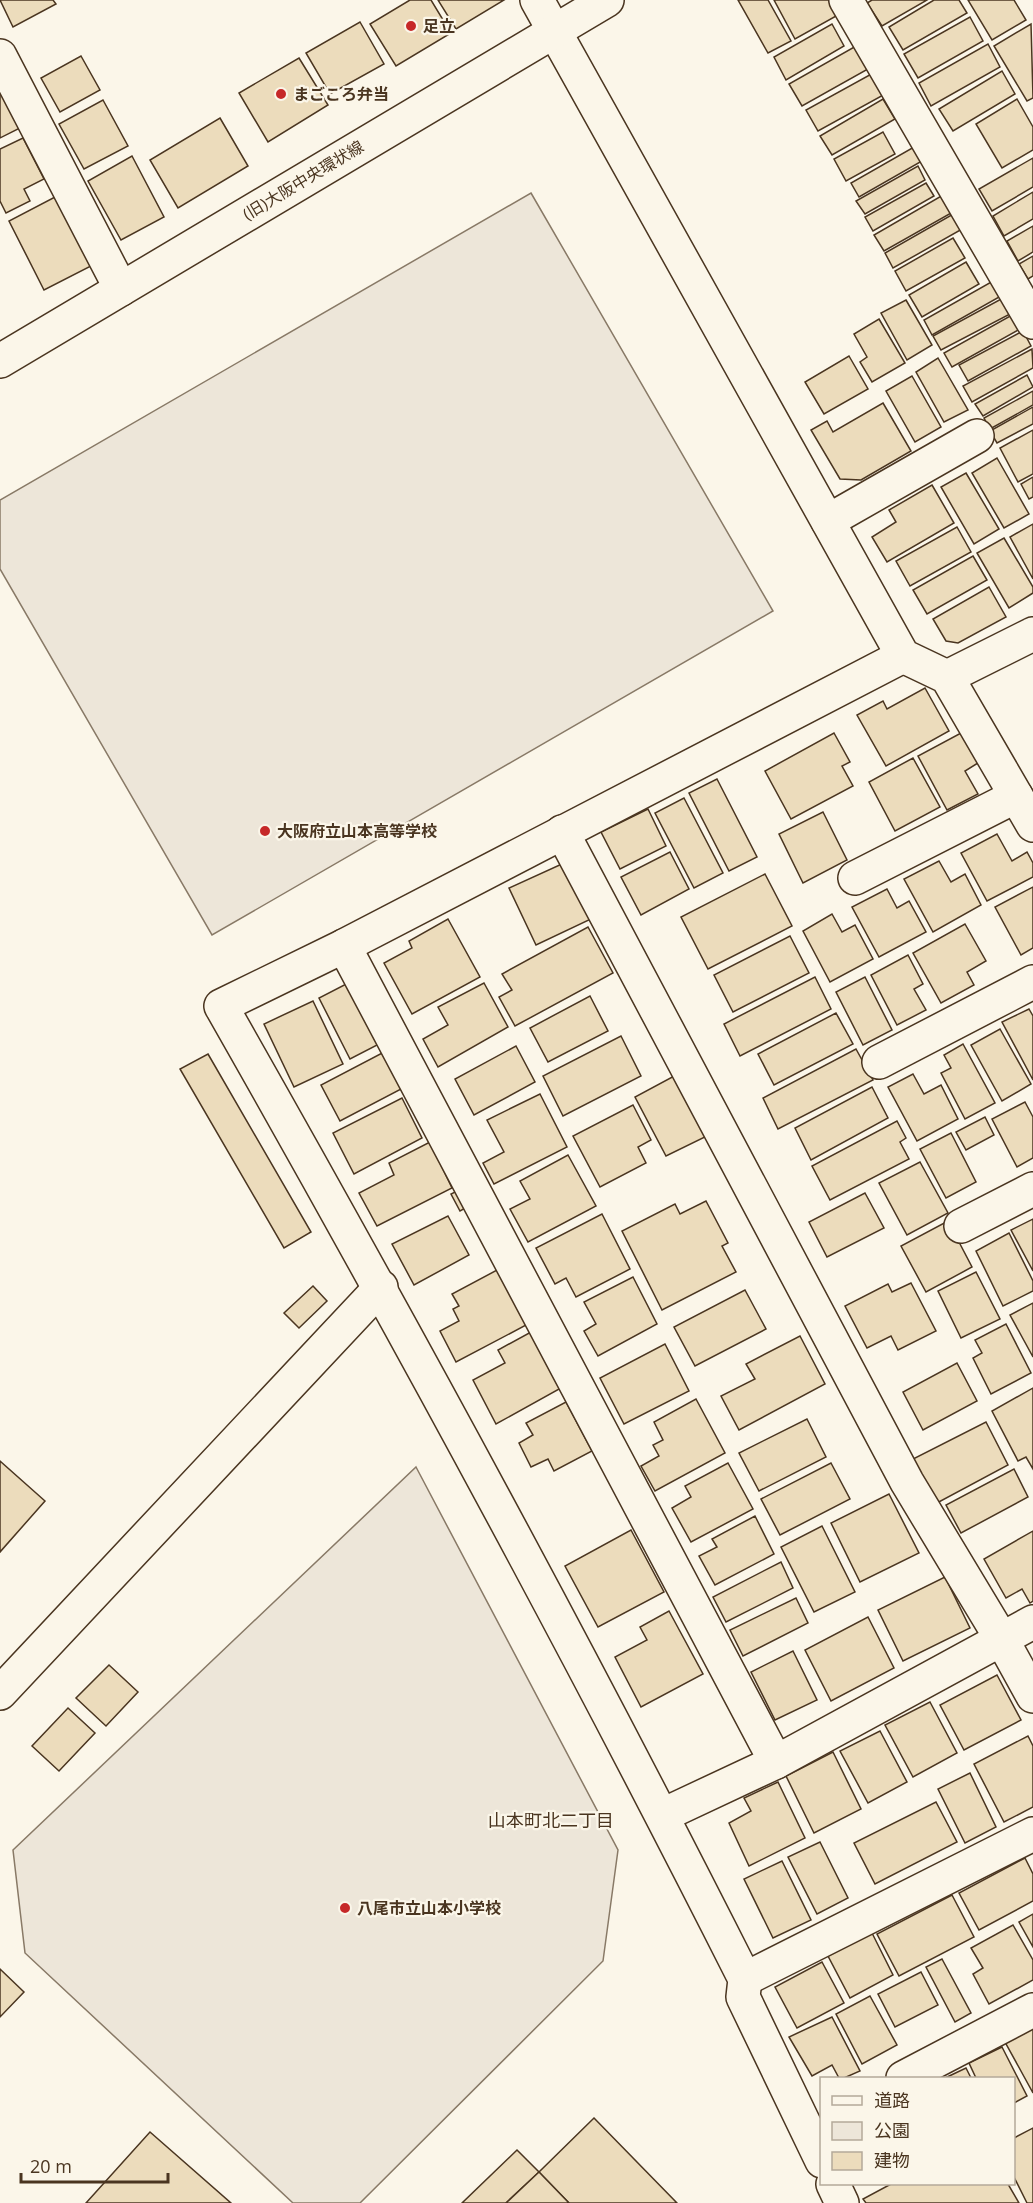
<svg xmlns="http://www.w3.org/2000/svg" width="1033" height="2203" viewBox="0 0 1033 2203" font-family="'Open Sans','Noto Sans JP',sans-serif">
<style>
.green{fill:#ede6d9;stroke:#887966;stroke-width:1.5}
.building{fill:#ecdcbc;stroke:#4a3520;stroke-width:1.5}
.lines{fill:none;stroke-linecap:round;stroke-linejoin:round}
.minor-casing{stroke:#4a3520;stroke-width:36}
.minor{stroke:#fbf6e9;stroke-width:33}
.poi-dot{fill:#c62828;stroke:#fbf6e9;stroke-width:2}
.labels{text-anchor:middle;stroke-width:4.5;stroke-linejoin:round;paint-order:stroke}
.poi-label{font-size:16px;font-weight:bold;fill:#4a3520;stroke:#fbf6e9;text-anchor:start}
.street-label{font-size:16px;fill:#4a3520;stroke:#fbf6e9}
.neighbourhood-label{font-size:18px;fill:#4a3520;stroke:#fbf6e9}
</style>
<rect width="100%" height="100%" fill="#fbf6e9"/>
<g class="green">
<polygon points="531,193 773,611 212,935 0,569 0,500"/>
<polygon points="416,1467 618,1850 603,1961 360,2203 293,2203 25,1953 13,1850"/>
</g>
<g class="building">
<polygon points="0,0 53,0 56,4 13,27"/>
<polygon points="410,0 431,0 451,33 396,66 370,24"/>
<polygon points="438,0 504,0 456,29"/>
<polygon points="738,0 768,0 791,41 768,53"/>
<polygon points="774,0 829,0 838,15 795,39"/>
<polygon points="872,0 927,0 882,26 867,3"/>
<polygon points="934,0 959,0 967,13 903,50 889,27"/>
<polygon points="968,0 1014,0 1026,20 992,40"/>
<polygon points="970,17 983,41 918,78 904,54"/>
<polygon points="360,22 384,64 330,94 306,53"/>
<polygon points="832,24 844,46 786,80 774,57"/>
<polygon points="1031,24 1033,98 1027,101 994,46"/>
<polygon points="988,44 1000,67 931,106 919,83"/>
<polygon points="856,46 868,69 802,106 789,84"/>
<polygon points="81,56 100,90 60,112 41,78"/>
<polygon points="299,58 328,105 268,142 239,93"/>
<polygon points="1002,71 1015,94 953,131 939,109"/>
<polygon points="875,72 887,93 818,131 806,110"/>
<polygon points="0,90 20,128 0,138"/>
<polygon points="883,99 895,119 832,155 820,136"/>
<polygon points="1017,99 1033,127 1033,150 1002,168 976,124"/>
<polygon points="103,100 128,146 84,169 59,124"/>
<polygon points="220,118 248,166 178,208 150,160"/>
<polygon points="883,132 895,154 846,181 834,159"/>
<polygon points="23,138 44,179 24,189 30,201 6,213 0,201 0,149"/>
<polygon points="914,147 922,161 859,197 851,183"/>
<polygon points="132,156 164,217 121,240 88,181"/>
<polygon points="1033,158 1033,187 992,211 979,189"/>
<polygon points="918,166 925,180 865,214 856,201"/>
<polygon points="926,183 934,196 873,231 865,217"/>
<polygon points="1033,192 1033,219 1004,236 993,216"/>
<polygon points="943,195 953,212 884,251 874,235"/>
<polygon points="55,197 91,266 44,290 9,221"/>
<polygon points="955,213 964,228 893,268 885,253"/>
<polygon points="1033,226 1033,252 1018,261 1007,241"/>
<polygon points="953,238 965,258 906,291 895,271"/>
<polygon points="1033,256 1033,276 1028,279 1019,264"/>
<polygon points="966,262 979,284 922,317 909,295"/>
<polygon points="993,281 1001,296 932,335 924,320"/>
<polygon points="1003,298 1012,313 941,350 933,336"/>
<polygon points="906,300 932,345 907,360 881,313"/>
<polygon points="1012,315 1020,329 952,367 944,353"/>
<polygon points="879,319 905,363 872,382 860,362 867,357 854,334"/>
<polygon points="1023,331 1031,346 968,381 959,365"/>
<polygon points="1032,349 1033,368 972,402 963,386"/>
<polygon points="849,356 868,389 824,414 805,382"/>
<polygon points="938,358 968,410 944,422 916,372"/>
<polygon points="1027,375 1033,387 983,416 975,404"/>
<polygon points="912,376 941,427 915,442 886,391"/>
<polygon points="1033,391 1033,405 990,429 984,418"/>
<polygon points="883,403 911,451 861,480 840,479 811,430 827,421 833,432"/>
<polygon points="1033,407 1033,424 997,443 990,431"/>
<polygon points="1033,430 1033,474 1018,482 1000,448"/>
<polygon points="997,458 1029,514 1004,528 972,473"/>
<polygon points="966,473 999,529 974,544 941,487"/>
<polygon points="1033,477 1033,497 1029,499 1021,484"/>
<polygon points="932,485 954,523 887,562 872,537 896,522 889,510"/>
<polygon points="1033,524 1033,579 1010,537"/>
<polygon points="957,527 971,552 910,586 896,561"/>
<polygon points="1004,538 1033,587 1033,593 1009,608 977,553"/>
<polygon points="973,556 987,580 927,614 913,590"/>
<polygon points="989,587 1006,617 958,643 946,641 933,619"/>
<polygon points="925,688 949,731 886,766 857,715 883,701 887,709"/>
<polygon points="834,733 850,762 842,766 853,786 791,819 765,771"/>
<polygon points="961,733 978,763 965,771 978,794 947,810 918,756"/>
<polygon points="913,758 940,807 895,831 869,782"/>
<polygon points="717,779 757,857 729,871 689,793"/>
<polygon points="684,798 723,873 694,888 655,813"/>
<polygon points="648,809 666,846 620,869 601,832"/>
<polygon points="823,812 847,860 803,883 779,834"/>
<polygon points="997,834 1012,861 1027,852 1033,863 1033,877 987,901 961,853"/>
<polygon points="670,852 689,889 641,915 621,877"/>
<polygon points="939,861 951,882 965,874 981,905 933,932 904,879"/>
<polygon points="564,863 591,919 536,945 509,888"/>
<polygon points="765,874 792,926 708,969 681,917"/>
<polygon points="1033,887 1033,948 1021,955 995,907"/>
<polygon points="887,889 897,908 909,901 926,932 879,957 852,907"/>
<polygon points="832,914 842,932 855,925 873,959 830,982 803,931"/>
<polygon points="448,919 480,977 412,1014 384,963 412,948 409,941"/>
<polygon points="965,924 986,961 967,972 974,985 941,1003 913,953"/>
<polygon points="588,927 613,973 515,1026 499,997 512,990 502,974"/>
<polygon points="790,936 809,973 733,1012 714,975"/>
<polygon points="908,955 923,984 914,989 926,1010 897,1025 871,975"/>
<polygon points="815,977 831,1009 740,1056 724,1024"/>
<polygon points="865,977 892,1030 863,1045 836,992"/>
<polygon points="352,981 383,1042 350,1059 319,998"/>
<polygon points="484,983 508,1027 438,1067 423,1039 448,1025 438,1007"/>
<polygon points="590,996 608,1031 548,1062 530,1028"/>
<polygon points="313,1001 343,1064 294,1087 264,1024"/>
<polygon points="1029,1009 1033,1016 1033,1080 1002,1022"/>
<polygon points="836,1013 853,1044 774,1085 758,1054"/>
<polygon points="1000,1029 1031,1084 1002,1101 971,1045"/>
<polygon points="621,1036 641,1076 563,1116 543,1076"/>
<polygon points="963,1044 995,1103 965,1119 941,1073 951,1068 944,1055"/>
<polygon points="516,1046 535,1082 474,1115 455,1079"/>
<polygon points="856,1049 873,1080 778,1129 763,1098"/>
<polygon points="386,1051 405,1087 340,1121 321,1085"/>
<polygon points="208,1054 311,1232 284,1248 180,1069"/>
<polygon points="913,1074 924,1094 941,1085 958,1119 917,1141 888,1087"/>
<polygon points="676,1075 707,1136 666,1156 635,1097"/>
<polygon points="872,1087 888,1118 811,1160 795,1128"/>
<polygon points="540,1094 567,1147 494,1184 483,1163 504,1152 487,1120"/>
<polygon points="402,1098 422,1138 354,1174 333,1133"/>
<polygon points="1025,1102 1033,1117 1033,1158 1017,1167 992,1119"/>
<polygon points="633,1105 651,1140 638,1147 646,1163 600,1187 573,1136"/>
<polygon points="985,1117 994,1135 966,1150 956,1132"/>
<polygon points="897,1121 906,1138 900,1142 909,1159 830,1200 812,1166"/>
<polygon points="951,1133 976,1182 946,1198 920,1149"/>
<polygon points="430,1142 452,1188 377,1226 359,1193 394,1175 389,1163"/>
<polygon points="568,1155 596,1206 528,1242 510,1209 530,1199 520,1181"/>
<polygon points="920,1162 948,1213 907,1235 879,1183"/>
<polygon points="463,1188 471,1205 460,1211 451,1194"/>
<polygon points="865,1193 884,1228 827,1257 809,1222"/>
<polygon points="706,1201 728,1243 722,1246 736,1272 662,1310 622,1231 675,1204 680,1214"/>
<polygon points="602,1214 630,1269 576,1297 566,1278 555,1284 536,1248"/>
<polygon points="448,1216 469,1255 414,1285 392,1244"/>
<polygon points="1033,1219 1033,1271 1011,1230"/>
<polygon points="948,1221 972,1267 926,1292 901,1246"/>
<polygon points="1009,1233 1033,1281 1033,1291 1003,1306 976,1251"/>
<polygon points="499,1269 528,1324 456,1362 440,1331 459,1321 453,1309 459,1306 452,1294"/>
<polygon points="976,1272 1000,1319 961,1338 938,1291"/>
<polygon points="633,1277 657,1324 598,1356 584,1331 596,1324 584,1302"/>
<polygon points="911,1283 936,1331 898,1350 891,1336 867,1348 845,1306 888,1284 892,1292"/>
<polygon points="313,1286 327,1301 299,1328 284,1313"/>
<polygon points="745,1290 766,1329 695,1366 674,1327"/>
<polygon points="1033,1303 1033,1357 1010,1315"/>
<polygon points="1006,1324 1031,1373 991,1394 973,1358 982,1353 975,1340"/>
<polygon points="531,1332 561,1388 496,1424 473,1380 505,1363 498,1350"/>
<polygon points="800,1336 825,1384 739,1430 721,1396 755,1379 746,1364"/>
<polygon points="665,1344 689,1391 624,1424 600,1378"/>
<polygon points="957,1363 977,1401 923,1430 903,1392"/>
<polygon points="1033,1388 1033,1469 1026,1457 1018,1461 992,1411"/>
<polygon points="696,1399 725,1453 655,1491 641,1466 659,1456 653,1445 663,1440 654,1422"/>
<polygon points="566,1402 592,1451 554,1471 548,1459 531,1467 519,1443 533,1435 526,1423"/>
<polygon points="807,1419 826,1457 759,1491 739,1453"/>
<polygon points="986,1422 1008,1465 937,1503 913,1459"/>
<polygon points="0,1461 45,1501 0,1552"/>
<polygon points="728,1463 753,1509 691,1542 672,1508 691,1497 685,1486"/>
<polygon points="831,1463 850,1499 780,1535 761,1499"/>
<polygon points="1014,1469 1028,1497 961,1533 946,1505"/>
<polygon points="889,1494 919,1553 860,1582 831,1523"/>
<polygon points="755,1516 774,1554 715,1585 699,1556 717,1547 712,1539"/>
<polygon points="822,1526 855,1592 814,1612 781,1547"/>
<polygon points="631,1530 664,1592 598,1627 565,1566"/>
<polygon points="1033,1531 1033,1601 1030,1603 1022,1589 1006,1598 984,1559"/>
<polygon points="781,1562 793,1588 726,1622 713,1597"/>
<polygon points="945,1577 970,1628 903,1661 878,1610"/>
<polygon points="796,1598 808,1623 743,1656 730,1630"/>
<polygon points="669,1611 703,1674 641,1707 615,1657 647,1640 640,1627"/>
<polygon points="868,1617 894,1668 831,1701 805,1650"/>
<polygon points="793,1651 817,1700 775,1720 751,1672"/>
<polygon points="109,1665 138,1692 106,1726 76,1698"/>
<polygon points="997,1675 1021,1720 964,1750 940,1705"/>
<polygon points="930,1702 957,1753 913,1777 885,1725"/>
<polygon points="68,1708 95,1733 59,1771 32,1746"/>
<polygon points="880,1731 907,1782 868,1803 840,1751"/>
<polygon points="1028,1736 1033,1746 1033,1807 1004,1822 974,1764"/>
<polygon points="833,1752 861,1809 814,1833 786,1776"/>
<polygon points="970,1773 996,1827 965,1843 938,1789"/>
<polygon points="778,1782 805,1838 749,1866 729,1823 751,1811 744,1798"/>
<polygon points="936,1802 957,1842 875,1884 854,1843"/>
<polygon points="820,1842 848,1898 817,1914 788,1857"/>
<polygon points="1025,1858 1033,1874 1033,1901 979,1930 959,1893"/>
<polygon points="782,1861 811,1920 773,1938 744,1879"/>
<polygon points="952,1895 974,1937 899,1976 877,1934"/>
<polygon points="1033,1914 1033,1947 1019,1922"/>
<polygon points="1013,1925 1033,1960 1033,1980 989,2004 973,1974 983,1968 971,1948"/>
<polygon points="872,1933 893,1975 850,1998 828,1956"/>
<polygon points="942,1959 971,2013 955,2022 926,1967"/>
<polygon points="822,1962 844,2003 797,2028 775,1987"/>
<polygon points="0,1969 24,1992 0,2017"/>
<polygon points="921,1972 938,2005 895,2027 878,1994"/>
<polygon points="870,1996 897,2045 862,2064 836,2014"/>
<polygon points="832,2017 860,2071 844,2078 839,2078 832,2065 812,2076 789,2037"/>
<polygon points="1033,2027 1033,2093 1005,2042"/>
<polygon points="1002,2047 1027,2096 1014,2103 1014,2078 976,2078 969,2063"/>
<polygon points="966,2068 971,2078 945,2078"/>
<polygon points="594,2118 677,2203 569,2203 539,2172"/>
<polygon points="1033,2128 1033,2203 1027,2203 1014,2177 1014,2138"/>
<polygon points="150,2132 231,2203 86,2203"/>
<polygon points="517,2150 539,2172 506,2203 462,2203"/>
<polygon points="539,2172 569,2203 506,2203"/>
<polygon points="891,2184 1008,2184 1019,2203 866,2203 863,2199"/>
</g>
<g class="lines">
<g class="minor-casing">
<g id="minor">
<polyline points="537,0 903,656 947,677 1033,825"/>
<polyline points="846,0 1033,322"/>
<polyline points="0,56 121,289"/>
<polyline points="0,361 607,0"/>
<polyline points="828,521 977,436"/>
<polyline points="947,677 1033,634"/>
<polyline points="562,832 907,1482 1001,1638 1033,1696"/>
<polyline points="855,878 1016,796"/>
<polyline points="344,946 776,1762"/>
<polyline points="879,1062 1033,982"/>
<polyline points="961,1226 1033,1189"/>
<polyline points="0,1693 381,1287"/>
<polyline points="663,1815 776,1762 1033,1622"/>
<polyline points="745,1979 1033,1834"/>
<polyline points="903,2078 1033,2010"/>
<path d="M822 2161 743 1997 745 1979C579 1650 403 1326 221 1006L344 946 903 656"/>
<polyline points="833,2184 842,2203"/>
</g>
</g>
<use href="#minor" class="minor"/>
</g>
<g class="poi-dot">
<circle cx="411" cy="26" r="6"/>
<circle cx="281" cy="94" r="6"/>
<circle cx="265" cy="831" r="6"/>
<circle cx="345" cy="1908" r="6"/>
</g>
<g class="labels">
<g class="poi-label">
<text x="423" y="32">足立</text>
<text x="293" y="100">まごころ弁当</text>
<text x="277" y="837">大阪府立山本高等学校</text>
<text x="357" y="1914">八尾市立山本小学校</text>
</g>
<g class="street-label">
<text transform="translate(303 180) rotate(-31)" y="6">(旧)大阪中央環状線</text>
</g>
<g class="neighbourhood-label">
<text x="551" y="1827">山本町北二丁目</text>
</g>
</g>
<rect x="820" y="2077" width="195" height="108" fill="#fbf6e9" stroke="#b4a999" stroke-width="1.5"/>
<rect x="832" y="2096" width="30" height="9" fill="#fbf6e9" stroke="#b4a999" stroke-width="1.5"/>
<text x="874" y="2107" font-size="18" fill="#4a3520">道路</text>
<rect x="832" y="2122" width="30" height="18" fill="#ede6d9" stroke="#b4a999" stroke-width="1.5"/>
<text x="874" y="2137" font-size="18" fill="#4a3520">公園</text>
<rect x="832" y="2152" width="30" height="18" fill="#ecdcbc" stroke="#b4a999" stroke-width="1.5"/>
<text x="874" y="2167" font-size="18" fill="#4a3520">建物</text>
<path d="M21 2173v9h147v-9" fill="none" stroke="#4a3520" stroke-width="3"/>
<text x="30" y="2173" font-size="18" fill="#4a3520" stroke="#fbf6e9" stroke-width="4.5" paint-order="stroke">20 m</text>
</svg>
